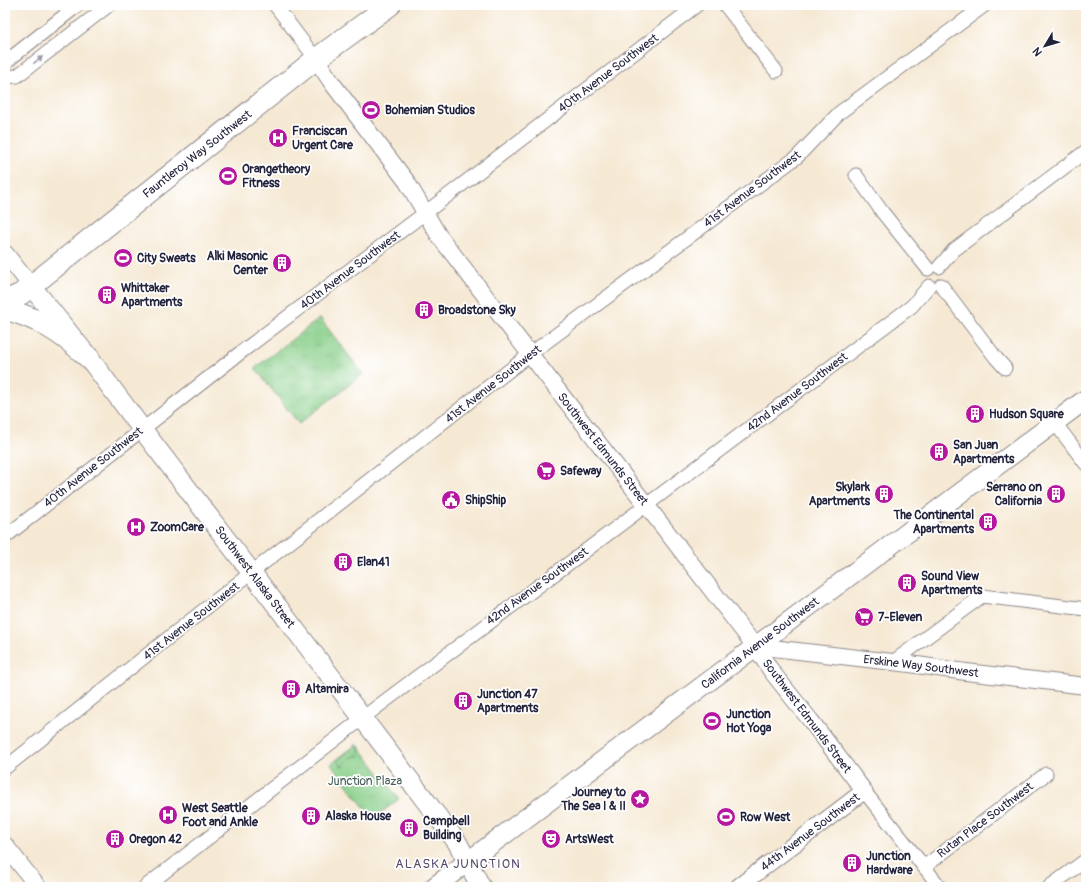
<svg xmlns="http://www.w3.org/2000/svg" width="1091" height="892" viewBox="0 0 1091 892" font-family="Pangolin,sans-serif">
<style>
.grass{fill:url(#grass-tufts);stroke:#567862}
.garden{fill:url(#garden-dots);stroke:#567862}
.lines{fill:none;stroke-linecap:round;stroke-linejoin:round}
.minor-casing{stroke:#8c8688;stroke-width:15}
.tertiary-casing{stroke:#8c8688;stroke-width:18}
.secondary-casing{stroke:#8c8688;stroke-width:21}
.primary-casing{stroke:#8c8688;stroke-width:23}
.minor{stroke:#fff;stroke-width:13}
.tertiary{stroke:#fff;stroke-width:16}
.secondary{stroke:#fff;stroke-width:19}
.primary{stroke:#fff;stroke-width:21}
.oneway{fill:#9c9ca7}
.labels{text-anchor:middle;stroke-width:3.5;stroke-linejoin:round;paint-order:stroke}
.street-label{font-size:12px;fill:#22223b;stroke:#fff}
.poi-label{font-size:12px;font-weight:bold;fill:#22223b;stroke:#fff;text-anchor:start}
.park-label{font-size:12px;fill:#465f57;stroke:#fff}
.neighbourhood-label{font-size:13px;letter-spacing:1px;fill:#584c6d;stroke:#fff}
</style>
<defs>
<pattern id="grass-tufts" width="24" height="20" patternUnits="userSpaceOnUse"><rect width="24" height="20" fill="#89cf8a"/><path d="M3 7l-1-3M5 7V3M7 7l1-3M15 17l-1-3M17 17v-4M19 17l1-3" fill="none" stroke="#76b178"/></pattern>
<pattern id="garden-dots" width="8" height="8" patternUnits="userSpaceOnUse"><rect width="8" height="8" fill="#89cf8a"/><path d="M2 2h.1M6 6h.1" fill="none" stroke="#76b178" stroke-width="1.8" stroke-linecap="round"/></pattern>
</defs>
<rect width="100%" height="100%" fill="#fff"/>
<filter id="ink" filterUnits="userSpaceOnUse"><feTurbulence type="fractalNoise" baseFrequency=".025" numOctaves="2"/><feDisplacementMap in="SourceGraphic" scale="8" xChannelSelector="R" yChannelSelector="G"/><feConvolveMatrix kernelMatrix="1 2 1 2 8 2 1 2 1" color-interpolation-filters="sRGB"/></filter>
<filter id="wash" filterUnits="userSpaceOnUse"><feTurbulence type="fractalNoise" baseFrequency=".012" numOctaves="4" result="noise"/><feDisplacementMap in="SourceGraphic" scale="16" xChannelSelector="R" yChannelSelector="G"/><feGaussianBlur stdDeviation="0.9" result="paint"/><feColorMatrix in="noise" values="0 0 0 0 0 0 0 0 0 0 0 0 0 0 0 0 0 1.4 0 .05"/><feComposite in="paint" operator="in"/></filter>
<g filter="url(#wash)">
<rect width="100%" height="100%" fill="#f6e9d4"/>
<g class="grass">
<polygon points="320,318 363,374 299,424 255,368"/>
<polygon points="357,744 399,799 373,819 331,764"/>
</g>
<path class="garden" d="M355 746 360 747 359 756C351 756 346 760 343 767L337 760Z"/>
</g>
<g filter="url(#ink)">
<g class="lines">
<g class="minor-casing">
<g id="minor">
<polyline points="275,5 316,59"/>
<polyline points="725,5 776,71"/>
<polyline points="5,65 7,61 78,5"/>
<polyline points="5,77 17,76 109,5"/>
<polyline points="856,175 883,213 928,269"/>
<polyline points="939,267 954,250 1086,151"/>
<polyline points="941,285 996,358 1005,368"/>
<polyline points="1055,423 1086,464"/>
<polyline points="5,537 240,353 425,213 697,5"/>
<polyline points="893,662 982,596 1086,609"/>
<polyline points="5,768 177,631 530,354 797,157 839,113 985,5"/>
<polyline points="864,791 940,887"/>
<polyline points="924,867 1046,774"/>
<polyline points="145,887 377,707 912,306 929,286"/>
<polyline points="1049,887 1086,860"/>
</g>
</g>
<g class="tertiary-casing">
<g id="tertiary">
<polyline points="316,59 332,83 407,182 439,236 744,632 755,646 772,672 811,721 864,791 738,887"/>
<polyline points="5,253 31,286"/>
<polyline points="755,646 910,664 966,672 1086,686"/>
<polyline points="5,845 38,887"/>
</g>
</g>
<g class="secondary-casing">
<g id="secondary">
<polyline points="31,286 89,358 142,429 457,842 481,887"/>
<polyline points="434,887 1086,399"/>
</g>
</g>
<g class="primary-casing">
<g id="primary">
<polyline points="5,301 21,294 316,59 390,5"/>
<path d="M5 309C40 319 62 333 89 358"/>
</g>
</g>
<use href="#minor" class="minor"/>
<use href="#tertiary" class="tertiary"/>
<use href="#secondary" class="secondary"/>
<use href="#primary" class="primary"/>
</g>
<defs><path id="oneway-solid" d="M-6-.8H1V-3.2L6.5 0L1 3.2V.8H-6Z"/></defs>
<use class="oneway" href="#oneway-solid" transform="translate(38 60) rotate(-38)"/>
</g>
<defs>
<g id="stadium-disc" transform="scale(1)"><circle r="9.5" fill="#b5179e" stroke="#fff"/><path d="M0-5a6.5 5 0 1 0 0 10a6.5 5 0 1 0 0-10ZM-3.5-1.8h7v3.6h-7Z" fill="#fff"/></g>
<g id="hospital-disc" transform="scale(1)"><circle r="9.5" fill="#b5179e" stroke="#fff"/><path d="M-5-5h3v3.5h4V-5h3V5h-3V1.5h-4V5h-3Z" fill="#fff"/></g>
<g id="building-disc" transform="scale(1)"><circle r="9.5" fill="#b5179e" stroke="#fff"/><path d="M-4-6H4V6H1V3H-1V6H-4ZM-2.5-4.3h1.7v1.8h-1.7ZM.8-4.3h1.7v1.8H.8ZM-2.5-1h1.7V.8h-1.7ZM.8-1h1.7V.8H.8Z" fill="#fff"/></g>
<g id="supermarket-disc" transform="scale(1)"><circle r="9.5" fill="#b5179e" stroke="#fff"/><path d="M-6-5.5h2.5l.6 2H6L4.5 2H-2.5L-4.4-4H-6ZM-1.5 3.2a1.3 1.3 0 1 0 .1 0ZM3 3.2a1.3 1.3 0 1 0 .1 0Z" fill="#fff"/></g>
<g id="civic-disc" transform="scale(1)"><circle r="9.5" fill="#b5179e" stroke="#fff"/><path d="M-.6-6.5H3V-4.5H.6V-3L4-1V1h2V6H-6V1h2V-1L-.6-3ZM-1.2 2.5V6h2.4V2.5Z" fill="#fff"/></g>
<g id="sight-disc" transform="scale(1)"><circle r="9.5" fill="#b5179e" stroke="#fff"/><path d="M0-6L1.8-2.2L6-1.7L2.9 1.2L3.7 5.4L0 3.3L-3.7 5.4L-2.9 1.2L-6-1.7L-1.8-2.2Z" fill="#fff"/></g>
<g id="theatre-disc" transform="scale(1)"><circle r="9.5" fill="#b5179e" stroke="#fff"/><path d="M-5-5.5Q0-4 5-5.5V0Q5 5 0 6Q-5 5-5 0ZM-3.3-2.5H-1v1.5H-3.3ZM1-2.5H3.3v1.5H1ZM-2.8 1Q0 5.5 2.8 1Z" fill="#fff"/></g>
</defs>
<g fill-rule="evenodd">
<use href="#stadium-disc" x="371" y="110"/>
<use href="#hospital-disc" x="278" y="138"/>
<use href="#stadium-disc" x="228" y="176"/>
<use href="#stadium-disc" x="123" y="258"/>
<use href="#building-disc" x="282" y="263"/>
<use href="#building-disc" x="107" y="295"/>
<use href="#building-disc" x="424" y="310"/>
<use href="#building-disc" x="975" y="414"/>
<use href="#building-disc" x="939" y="452"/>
<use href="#supermarket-disc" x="546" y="471"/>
<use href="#building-disc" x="884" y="494"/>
<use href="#building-disc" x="1056" y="494"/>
<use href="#civic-disc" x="451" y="500"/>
<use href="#building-disc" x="988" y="522"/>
<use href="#hospital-disc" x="136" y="527"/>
<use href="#building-disc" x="343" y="562"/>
<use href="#building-disc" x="907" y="583"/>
<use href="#supermarket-disc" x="864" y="617"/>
<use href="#building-disc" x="291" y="689"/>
<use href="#building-disc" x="463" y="701"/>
<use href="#stadium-disc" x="712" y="721"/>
<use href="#sight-disc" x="640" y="799"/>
<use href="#hospital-disc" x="168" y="815"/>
<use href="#building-disc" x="311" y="816"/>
<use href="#stadium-disc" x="726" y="817"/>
<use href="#building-disc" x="409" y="828"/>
<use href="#building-disc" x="115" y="839"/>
<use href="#theatre-disc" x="551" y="839"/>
<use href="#building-disc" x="852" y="863"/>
</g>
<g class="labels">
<g class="street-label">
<text transform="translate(608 73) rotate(-37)" y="4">40th Avenue Southwest</text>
<text transform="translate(197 154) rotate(-38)" y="4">Fauntleroy Way Southwest</text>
<text transform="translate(752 189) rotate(-37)" y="4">41st Avenue Southwest</text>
<text transform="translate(350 270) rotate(-37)" y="4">40th Avenue Southwest</text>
<text transform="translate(493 384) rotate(-38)" y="4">41st Avenue Southwest</text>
<text transform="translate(797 392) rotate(-37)" y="4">42nd Avenue Southwest</text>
<text transform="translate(603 449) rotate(52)" y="4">Southwest Edmunds Street</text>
<text transform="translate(93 467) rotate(-38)" y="4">40th Avenue Southwest</text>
<text transform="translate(255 577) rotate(53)" y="4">Southwest Alaska Street</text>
<text transform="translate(537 586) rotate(-36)" y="4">42nd Avenue Southwest</text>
<text transform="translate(191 621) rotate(-38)" y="4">41st Avenue Southwest</text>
<text transform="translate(760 643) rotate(-37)" y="4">California Avenue Southwest</text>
<text transform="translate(921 666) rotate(7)" y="4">Erskine Way Southwest</text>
<text transform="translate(807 716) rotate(53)" y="4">Southwest Edmunds Street</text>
<text transform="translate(985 820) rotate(-37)" y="4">Rutan Place Southwest</text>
<text transform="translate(810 832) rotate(-37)" y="4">44th Avenue Southwest</text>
</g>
<g class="poi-label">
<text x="385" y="114">Bohemian Studios</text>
<text x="292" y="135">Franciscan<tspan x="292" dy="14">Urgent Care</tspan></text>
<text x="242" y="173">Orangetheory<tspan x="242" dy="14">Fitness</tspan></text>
<text x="268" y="260" text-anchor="end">Alki Masonic<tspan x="268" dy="14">Center</tspan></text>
<text x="137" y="262">City Sweats</text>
<text x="121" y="292">Whittaker<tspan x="121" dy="14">Apartments</tspan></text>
<text x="438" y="314">Broadstone Sky</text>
<text x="989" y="418">Hudson Square</text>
<text x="953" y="449">San Juan<tspan x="953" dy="14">Apartments</tspan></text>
<text x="560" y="475">Safeway</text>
<text x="870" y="491" text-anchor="end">Skylark<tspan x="870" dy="14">Apartments</tspan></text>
<text x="1042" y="491" text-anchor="end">Serrano on<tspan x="1042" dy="14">California</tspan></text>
<text x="465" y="504">ShipShip</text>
<text x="974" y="519" text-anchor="end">The Continental<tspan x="974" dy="14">Apartments</tspan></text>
<text x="150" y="531">ZoomCare</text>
<text x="357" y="566">Elan41</text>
<text x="921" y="580">Sound View<tspan x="921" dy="14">Apartments</tspan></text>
<text x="878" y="621">7-Eleven</text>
<text x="305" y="693">Altamira</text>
<text x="477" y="698">Junction 47<tspan x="477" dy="14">Apartments</tspan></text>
<text x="726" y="718">Junction<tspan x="726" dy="14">Hot Yoga</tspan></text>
<text x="626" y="796" text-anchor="end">Journey to<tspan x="626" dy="14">The Sea I &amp; II</tspan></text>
<text x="182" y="812">West Seattle<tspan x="182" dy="14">Foot and Ankle</tspan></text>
<text x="325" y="820">Alaska House</text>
<text x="740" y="821">Row West</text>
<text x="423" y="825">Campbell<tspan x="423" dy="14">Building</tspan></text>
<text x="129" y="843">Oregon 42</text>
<text x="565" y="843">ArtsWest</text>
<text x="866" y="860">Junction<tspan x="866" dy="14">Hardware</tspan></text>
</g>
<g class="park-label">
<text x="365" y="785">Junction Plaza</text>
</g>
<g class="neighbourhood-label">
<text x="458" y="868">ALASKA JUNCTION</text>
</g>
</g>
<rect width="1091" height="892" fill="none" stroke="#fff" stroke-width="20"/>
<g transform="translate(1045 46) rotate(232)" stroke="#ffffff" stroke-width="3" paint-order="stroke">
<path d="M0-3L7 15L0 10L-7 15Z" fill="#22223b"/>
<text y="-6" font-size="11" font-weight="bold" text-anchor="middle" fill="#22223b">N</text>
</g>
</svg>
